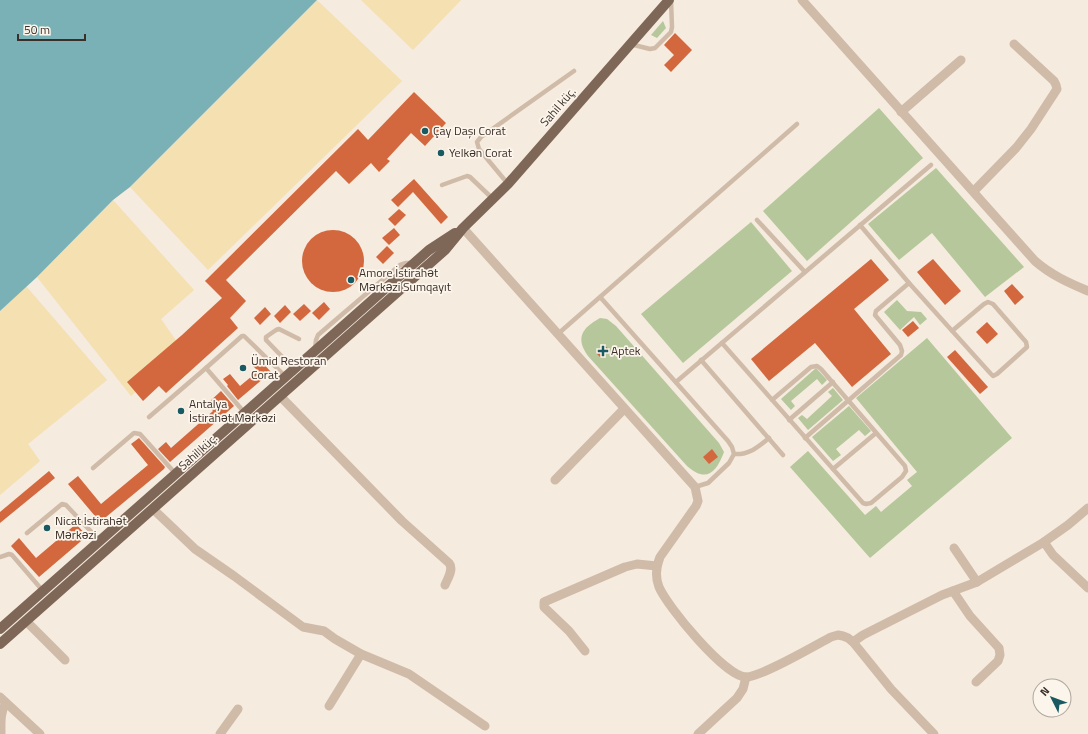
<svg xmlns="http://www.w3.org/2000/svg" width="1088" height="734" viewBox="0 0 1088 734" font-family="'Titillium Web',sans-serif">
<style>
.green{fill:#b6c79b}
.sand{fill:#f4e0b1}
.water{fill:#79b1b6}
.building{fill:#d3683e}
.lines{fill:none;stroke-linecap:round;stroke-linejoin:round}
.service{stroke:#cfbba8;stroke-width:4.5}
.minor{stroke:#cfbba8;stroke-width:9}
.primary{stroke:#7f6758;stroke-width:10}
.poi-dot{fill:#195a62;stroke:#fcf5eb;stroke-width:1.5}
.labels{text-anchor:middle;stroke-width:3.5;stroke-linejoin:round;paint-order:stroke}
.street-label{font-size:12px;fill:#3b2f29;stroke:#fcf5eb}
.poi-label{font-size:12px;fill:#3b2f29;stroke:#fcf5eb;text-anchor:start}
</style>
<rect width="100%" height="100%" fill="#f5ebde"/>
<g class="green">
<polygon points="663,21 666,28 657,38 651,35"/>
<polygon points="879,108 923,158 807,261 763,211"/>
<polygon points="936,168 1024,267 985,297 932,233 899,260 868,224"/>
<polygon points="751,222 792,271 683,363 641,314"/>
<polygon points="897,300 907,311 921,312 927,319 920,325 914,317 900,330 884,312"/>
<path d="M600 318 607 319 616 326 719 443 724 452C716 473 706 483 687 466L588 356C575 338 582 328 600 318Z"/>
<polygon points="927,338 1012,438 870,558 790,467 808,451 865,515 876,506 881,512 912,486 907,480 917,472 856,398"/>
<polygon points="816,368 827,380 822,385 817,379 791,401 795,406 791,410 781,399"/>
<polygon points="833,388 843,400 808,430 798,418 802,415 807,419 832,396 828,392"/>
<polygon points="849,406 871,431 865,436 859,430 836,449 841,455 833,461 812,437"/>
</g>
<g class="sand">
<polygon points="317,0 402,81 208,270 130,187"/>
<polygon points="361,0 461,0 413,50"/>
<polygon points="113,200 194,290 161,319 182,349 131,396 37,277"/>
<polygon points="26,286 107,380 28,444 40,461 0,495 0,311"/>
</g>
<polygon class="water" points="0,0 317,0 130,187 113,200 37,277 0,311"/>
<g class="building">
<polygon points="675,33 692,50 671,72 664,65 674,55 664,45"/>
<polygon points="414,92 446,123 425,146 411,133 387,159 390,161 379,172 371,163 349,184 336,171 226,280 246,301 230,318 238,328 166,393 159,386 143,401 127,382 182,335 222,298 205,281 358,129 368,140"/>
<polygon points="414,179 448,217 441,224 413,192 398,207 391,200"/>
<polygon points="399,209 406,215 395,226 388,219"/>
<polygon points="394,228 400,235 389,245 382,238"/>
<circle cx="333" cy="261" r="31"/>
<polygon points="387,246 394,253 383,264 376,257"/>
<polygon points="871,259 889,280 854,309 891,354 852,387 815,343 769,381 751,359"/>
<polygon points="933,259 961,291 945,305 917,272"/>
<polygon points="1012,284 1024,297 1015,305 1004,291"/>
<polygon points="324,302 330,309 319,320 312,313"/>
<polygon points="304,304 311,311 300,321 293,314"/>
<polygon points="285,305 291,312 280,323 274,316"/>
<polygon points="265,307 271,314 260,325 254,318"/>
<polygon points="913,321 919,328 908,337 902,330"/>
<polygon points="987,322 998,334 987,344 976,332"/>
<polygon points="604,345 610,350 601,358 596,353"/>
<polygon points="955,350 988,387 980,394 947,357"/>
<polygon points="260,360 271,372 238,400 227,386 228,385 223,379 230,374 240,386 258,371 253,366"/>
<polygon points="221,391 234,406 170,462 158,449 166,442 171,448 213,411 207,404"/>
<polygon points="139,438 165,467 164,469 100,522 68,484 78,476 101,504 148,465 131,444"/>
<polygon points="712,449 718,457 709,464 703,457"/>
<polygon points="49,471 55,478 0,523 0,512"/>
<polygon points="76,524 87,536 39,577 11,546 19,538 36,558"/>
</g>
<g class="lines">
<g class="service">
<polyline points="630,44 650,49 655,48 671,32 672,27 671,0"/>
<polyline points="508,184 479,149 477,142 481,137 574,71"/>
<polyline points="442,185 467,176 470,177 493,199"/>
<polyline points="757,220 805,272"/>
<polyline points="909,283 991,374 993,376 997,374 1027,347 1026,342 993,304 988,302 984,304 952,331"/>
<polyline points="601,298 728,441 732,447 734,454 729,463 708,483 695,487"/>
<polyline points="559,333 797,124"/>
<polyline points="722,343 863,503 866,504 871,503 902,477 906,471 905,466 821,369 817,366 811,367 772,400"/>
<polyline points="315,349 316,340 318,335 400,265 406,263 412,263"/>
<polyline points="701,360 783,455"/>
<polyline points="206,368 242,336 244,336 285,376"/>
<polyline points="294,369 266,340 266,337 276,330 279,329 299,339"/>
<polyline points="676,382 931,165"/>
<polyline points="149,417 206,368 244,412"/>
<polyline points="789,420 833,382"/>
<polyline points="805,438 901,355 902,351 900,345 875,315 876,311 909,283 860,225"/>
<path d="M734 454C749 455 758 447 769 438"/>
<polyline points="93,468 134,433 140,434 175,473"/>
<polyline points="833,469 876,433"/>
<polyline points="27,533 62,504 66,505 100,541"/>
<polyline points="0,557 9,554 12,555 43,591"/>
</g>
<g class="minor">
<path d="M802 0 1035 261C1051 275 1069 283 1088 291"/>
<polyline points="901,112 961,60"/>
<polyline points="974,191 1016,148 1031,129 1057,89 1056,85 1054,81 1014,44"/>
<path d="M463 228 695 487 698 501 696 506 660 557C656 567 655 577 659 587 667 606 725 677 746 677 761 677 814 646 831 637L838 635 843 636 848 638 853 642 891 689 934 734"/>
<path d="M280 396 402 521 449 563C454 569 448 578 445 585"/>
<polyline points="555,480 624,409"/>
<polyline points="153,509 195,549 234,576 303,627 324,631 335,639 361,654 409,674 485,726"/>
<polyline points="1044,542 1053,555 1088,588"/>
<polyline points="954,548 977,582"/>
<polyline points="953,591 970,616 999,648 1000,655 998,661 976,682"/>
<polyline points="26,621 65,660"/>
<polyline points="853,642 863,635 942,595 977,582 1044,542 1068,525 1088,508"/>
<polyline points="585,651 569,631 546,609 544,607 544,602 625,567 637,564 657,566"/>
<polyline points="0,697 40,734"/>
<polyline points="329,706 361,654"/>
<path d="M1 734C1 722 0 713 6 703"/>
<polyline points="220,734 238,709"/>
<polyline points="698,734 737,698 743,689 746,677"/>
</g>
<g class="primary">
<polyline points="0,629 429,250 455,233"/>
<polyline points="0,644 445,250 463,228 508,184 669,0"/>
</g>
</g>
<g class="poi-dot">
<circle cx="425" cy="131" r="4"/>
<circle cx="441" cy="153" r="4"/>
<circle cx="351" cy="280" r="4"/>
<path d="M601 345h4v4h4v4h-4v4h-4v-4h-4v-4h4z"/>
<circle cx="243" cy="368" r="4"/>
<circle cx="181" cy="411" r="4"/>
<circle cx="47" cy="528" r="4"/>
</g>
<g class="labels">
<g class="street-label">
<text transform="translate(558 107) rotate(-49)" y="4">Sahil küç.</text>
<text transform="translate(198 452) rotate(-42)" y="4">Sahil küç.</text>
</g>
<g class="poi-label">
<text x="433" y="135">Çay Daşı Corat</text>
<text x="449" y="157">Yelkən Corat</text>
<text x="359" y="277">Amore İstirahət<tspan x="359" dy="14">Mərkəzi Sumqayıt</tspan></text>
<text x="611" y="355">Aptek</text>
<text x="251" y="365">Ümid Restoran<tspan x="251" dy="14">Corat</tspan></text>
<text x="189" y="408">Antalya<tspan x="189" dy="14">İstirahət Mərkəzi</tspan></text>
<text x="55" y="525">Nicat İstirahət<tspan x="55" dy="14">Mərkəzi</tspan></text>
</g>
</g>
<g transform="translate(1052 698) rotate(312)"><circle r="19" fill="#fcf5eb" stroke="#afa69d"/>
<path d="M0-3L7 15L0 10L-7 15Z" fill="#195a62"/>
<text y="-6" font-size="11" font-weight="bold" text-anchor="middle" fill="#3b2f29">N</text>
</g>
<path d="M18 34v6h67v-6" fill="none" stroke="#3b2f29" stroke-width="2"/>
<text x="24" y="34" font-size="12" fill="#3b2f29" stroke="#fcf5eb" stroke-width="3" paint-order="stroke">50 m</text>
</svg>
